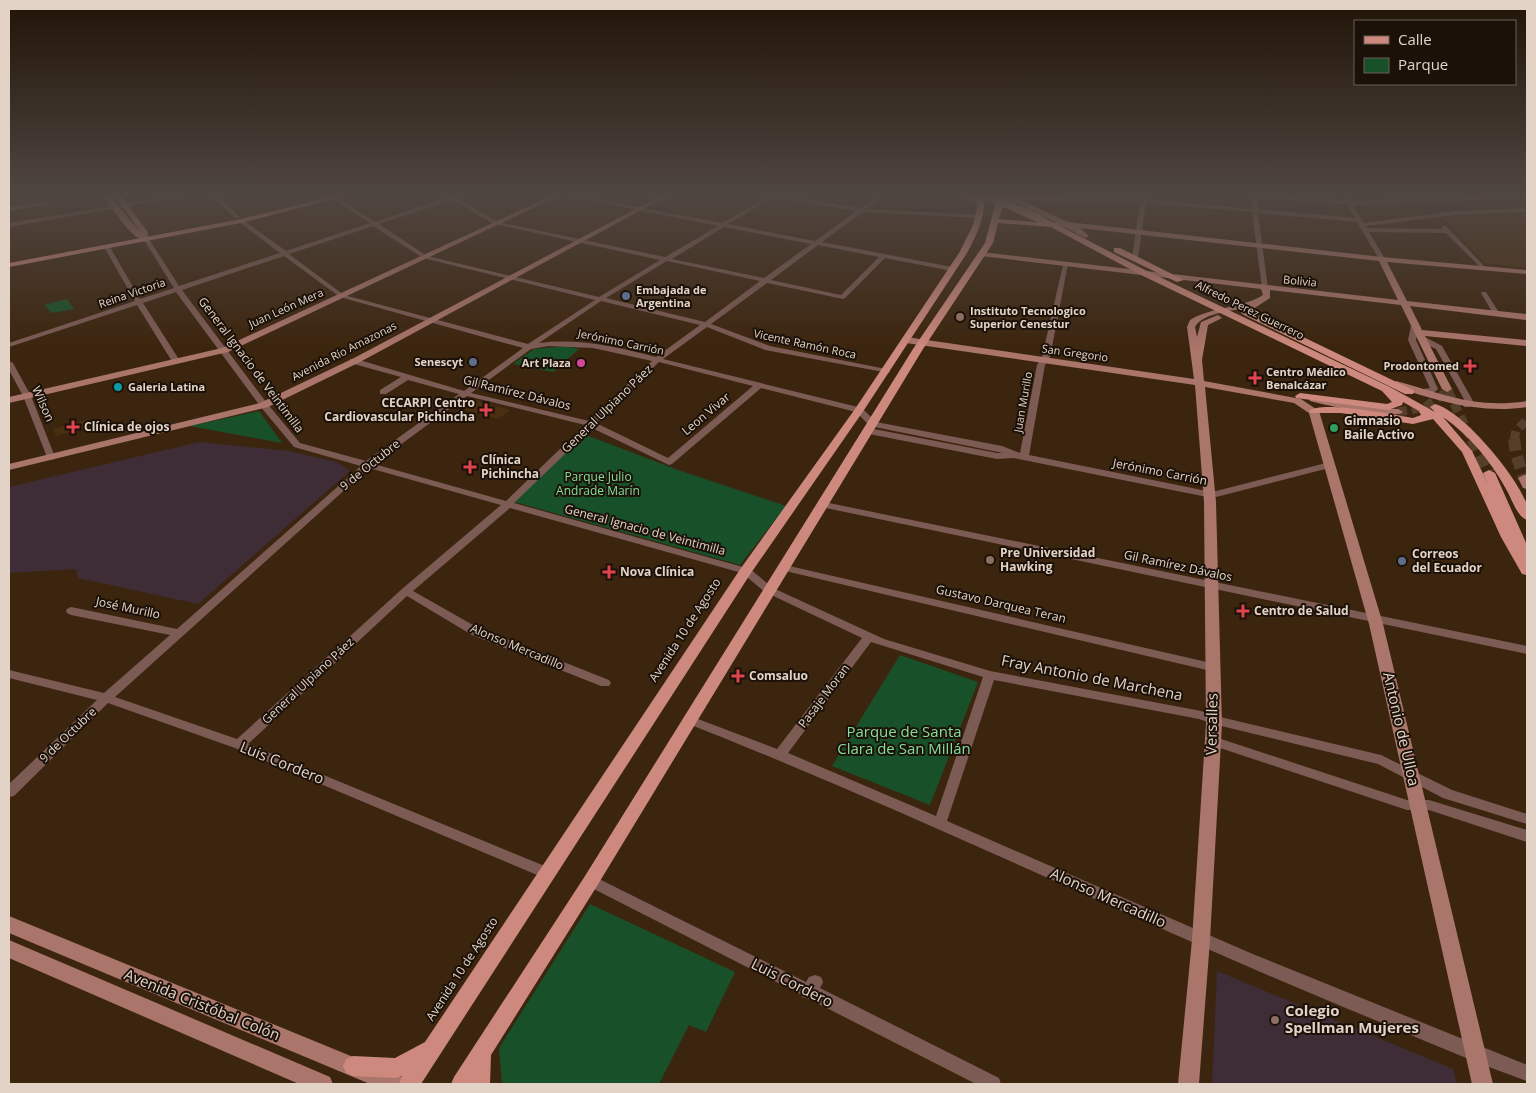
<svg xmlns="http://www.w3.org/2000/svg" width="1536" height="1093" viewBox="0 0 1536 1093" font-family="'Open Sans',sans-serif">
<style>
.built{fill:#4a2e10}
.education{fill:#3e2c36}
.green{fill:#185029}
.lines{fill:none;stroke-linecap:round;stroke-linejoin:round}
.secondary-tunnel-far1{stroke:#553f2a;stroke-width:9;stroke-dasharray:9 5;stroke-linecap:butt}
.secondary-tunnel{stroke:#553f2a;stroke-width:12;stroke-dasharray:12 6;stroke-linecap:butt}
.primary-tunnel-far1{stroke:#553f2a;stroke-width:9;stroke-dasharray:9 5;stroke-linecap:butt}
.primary-tunnel{stroke:#553f2a;stroke-width:12;stroke-dasharray:12 6;stroke-linecap:butt}
.street{fill:#7d5b55;fill-rule:evenodd}
.secondary{fill:#aa756b;fill-rule:evenodd}
.primary{fill:#cd897d;fill-rule:evenodd}
.primary-bridge{stroke:#cd897d;stroke-width:8}
.service-dot{fill:#5c6f8a;stroke:#1b1108;stroke-width:2}
.education-dot{fill:#8d6e63;stroke:#1b1108;stroke-width:2}
.hotel-dot{fill:#d1479c;stroke:#1b1108;stroke-width:2}
.health-dot{fill:#e0444e;stroke:#1b1108;stroke-width:2}
.culture-dot{fill:#0f9aa8;stroke:#1b1108;stroke-width:2}
.leisure-dot{fill:#2e9e5b;stroke:#1b1108;stroke-width:2}
.labels{text-anchor:middle;stroke-width:4;stroke-linejoin:round;paint-order:stroke}
.far-street-label{font-size:11px;fill:#e2d3c6;stroke:#1b1108}
.far-poi-label{font-size:11px;font-weight:bold;fill:#e2d3c6;stroke:#1b1108;text-anchor:start}
.street-label{font-size:12px;fill:#e2d3c6;stroke:#1b1108}
.poi-label{font-size:12px;font-weight:bold;fill:#e2d3c6;stroke:#1b1108;text-anchor:start}
.park-label{font-size:12px;fill:#84df99;stroke:#1b1108}
.near-street-label{font-size:15px;fill:#e2d3c6;stroke:#1b1108}
.near-park-label{font-size:15px;fill:#84df99;stroke:#1b1108}
.near-poi-label{font-size:15px;font-weight:bold;fill:#e2d3c6;stroke:#1b1108;text-anchor:start}
</style>
<rect width="100%" height="100%" fill="#3c250e"/>
<g class="built">
<polygon points="1527,211 1527,268 1485,263 1443,219 1462,214"/>
<polygon points="474,400 511,410 498,419 461,409"/>
<polygon points="89,419 93,426 56,436 53,429"/>
</g>
<g class="education">
<polygon points="199,442 289,451 337,462 350,471 198,604 78,578 76,569 9,573 9,487"/>
<polygon points="1217,971 1453,1069 1457,1084 1212,1084"/>
</g>
<g class="green">
<polygon points="67,299 74,309 52,313 44,305"/>
<polygon points="565,346 579,349 553,372 513,364 534,349"/>
<polygon points="259,411 282,443 190,426"/>
<polygon points="586,435 678,470 786,506 740,565 511,501"/>
<polygon points="900,655 978,682 930,805 832,766"/>
<polygon points="590,904 735,972 706,1032 689,1025 659,1084 502,1084 499,1048"/>
</g>
<g class="lines">
<g class="secondary-tunnel-far1">
<polyline points="1398,412 1425,407 1448,391 1447,389"/>
<polyline points="1514,440 1516,431 1527,420"/>
</g>
<polyline class="secondary-tunnel" points="1514,439 1516,454 1524,478"/>
<polyline class="primary-tunnel-far1" points="1448,391 1472,440"/>
<polyline class="primary-tunnel" points="1472,439 1489,473"/>
<g class="street">
<polygon points="180,195 190,195 9,227 9,223"/>
<polygon points="211,195 216,195 239,216 239,218 235,218"/>
<path d="M328 195H333L375 222 448 197V195H463L457 198 498 222 665 257 718 226 563 195H572L722 223 770 195H780L860 208 879 195H884L867 209 982 215 983 216 980 218 863 212 822 242 952 267 955 269 952 271 885 258 845 298 843 299 767 283 711 324 770 346 886 369 890 371 889 373 765 350 707 327 663 359 862 408 876 422 1002 446 1020 453 1037 365 1042 357 1063 265 1068 264 1050 357 1045 365 1029 455 1202 490 1216 491 1330 462 1333 463 1334 465 1333 467 1216 497 1202 496 1014 458 997 459 869 434 866 433V429L869 428 997 453H1003L870 426 856 412 761 388 672 464 669 465 592 428 514 503 750 569 773 588 884 639 990 671 1201 711 1216 716 1381 755 1452 790 1527 814V824L1443 798 1378 764 1213 724 1199 719 994 680 947 821 1248 952 1527 1065V1081C1467 1060 1408 1033 1348 1009 1126 917 910 811 686 723L684 720 686 717 690 716 777 749 862 638 765 592 742 573 510 508 413 591 480 629 609 680 611 683 609 686H601L472 635 407 596 248 744 552 869 554 873 552 877 547 879 542 877 235 748 108 703 14 796 9 797V784L97 700 9 678V670L104 693 170 635 71 615 67 613 66 611 67 609 71 607 177 629 361 466 294 447 260 406 176 292 143 303 180 361 179 363H173L137 305 9 347V343L135 301 104 247 105 246 110 247 140 299 174 288 144 240 145 239H149L179 286 280 253 239 222V220H243L286 251 370 223ZM774 197 856 211 815 241 728 224ZM452 200 494 224 660 260 599 297 427 256 379 224ZM373 226 423 258 595 300 528 344 344 295 289 254ZM724 227 811 244 764 278 672 259ZM818 245 879 257 841 295 771 280ZM284 256 340 297 523 348 464 391 356 359H350V363L401 377 380 390V394H386L408 380 459 394 366 461 300 443 266 402 182 290ZM667 261 760 281 705 322 606 298ZM601 301 700 325 656 357C618 347 579 338 539 343ZM549 346 593 348 652 361 589 421 471 393 531 349ZM659 362 753 386 668 458 596 423ZM467 396 585 425 506 501 374 464ZM369 468 501 505 402 589 237 739 115 697ZM871 642 983 677 936 816 788 753Z"/>
<path d="M1142 195H1146V199L1252 209 1251 195H1269L1346 201 1342 195H1347L1351 201 1527 195V198L1353 205 1364 223 1455 211 1527 208V212L1455 215 1366 226 1367 228 1443 229 1442 226H1446L1485 267V269L1483 270 1446 233 1369 232 1385 259 1382 261 1379 259 1357 222 1258 213 1268 288 1265 290 1262 288 1252 212 1146 203 1138 258 1135 260 1132 258 1140 202 1012 200 1009 198 1012 196 1141 199ZM1256 197 1348 205 1355 218 1258 209Z"/>
<polygon points="44,202 47,204 46,205 9,211 9,207"/>
<polygon points="1482,292 1486,292 1500,314 1498,315 1494,315 1481,293"/>
<path d="M1412 321 1419 323 1416 340 1438 389C1433 395 1422 397 1416 392L1417 390 1430 388 1408 340Z"/>
<polygon points="1419,337 1425,337 1442,346 1473,401 1470,407 1464,407 1463,405 1465,401 1436,349 1419,341"/>
<polygon points="9,361 13,363 31,396 55,457 54,459 51,460 47,457 23,396 9,370"/>
<polygon points="824,502 1527,646 1527,654 821,507 819,505"/>
<polygon points="785,565 1211,663 1215,664 1217,667 1215,670 1211,671 781,570 780,568 781,566"/>
<polygon points="1212,736 1407,800 1429,800 1527,830 1527,842 1429,810 1407,810 1208,744 1206,741 1208,738"/>
<polygon points="591,875 806,982 809,977 815,975 821,977 823,982 820,988 999,1078 1001,1084 976,1084 809,999 802,997 802,995 586,885 584,881 586,877"/>
</g>
<g class="secondary">
<path d="M103 195H109L140 232 115 195H121L147 231 150 242C133 243 112 208 103 195Z"/>
<polygon points="553,195 561,195 228,352 9,403 9,397 222,348"/>
<polygon points="662,195 669,195 360,362 268,407 9,470 9,464 260,403 354,358"/>
<path d="M1002 195H1010L1068 222 1382 257 1527 270V274L1387 262 1407 301 1527 314V320L1410 306 1422 330 1527 340V346L1425 336 1452 389 1447 392 1442 389 1401 305 1270 290V298L1247 313H1241V309C1228 311 1202 314 1195 327L1197 337 1201 322 1218 315 1222 318 1208 325 1202 360 1204 381 1301 399 1319 411 1383 624 1493 1084H1472L1369 624 1309 413 1294 403 1205 387 1216 502 1222 724 1210 940 1199 1084H1178L1192 940 1206 724 1204 502 1195 385 906 343 901 340 906 337 1194 379 1187 327 1190 320C1213 306 1241 309 1263 295L1261 289 981 256 977 254 981 252 1398 300 1379 261 1080 228 1089 236 1085 238C1075 233 1068 227 1055 225V222Z"/>
<path d="M1396 381C1445 394 1474 409 1527 401V407C1480 414 1437 401 1393 386L1391 384Z"/>
<path d="M1314 396 1368 407 1398 409 1403 412C1393 421 1326 405 1310 401L1309 399Z"/>
<polygon points="1524,475 1527,475 1527,489 1523,488 1518,478"/>
<polygon points="9,916 402,1077 405,1084 370,1084 9,933"/>
<polygon points="9,940 330,1077 333,1084 299,1084 9,958"/>
</g>
<g class="primary">
<polygon points="339,195 349,195 241,223 9,267 9,263 241,219"/>
<path d="M963 195H971L978 198V195H984C986 215 977 235 967 253L864 410 751 573 421 1084H399L402 1076 396 1078 353 1076 346 1073 343 1066 346 1059 353 1056 395 1058 425 1042 741 568 855 409 959 253 973 225 978 203Z"/>
<path d="M995 195H1001L1003 205 999 219 1043 223 1036 219 1043 217 1145 270 1390 387 1435 412 1430 407 1435 404C1463 411 1518 477 1527 505 1528 509 1527 515 1527 520 1517 517 1511 497 1506 489 1490 460 1470 436 1443 417L1472 451 1488 484 1483 473 1489 470 1495 473 1527 545V575L1522 574 1501 537 1462 452 1433 419 1413 424 1341 413H1310L1309 411C1321 400 1394 415 1413 418L1421 415 1419 411 1403 402 1402 405 1388 410 1296 398 1295 396 1300 393 1387 404 1392 402 1382 391 1139 274 1051 227 998 223 993 243 923 349 597 886 491 1055 490 1084H451L454 1077 585 876 913 349 985 243 995 205Z"/>
<polygon points="1114,248 1120,248 1184,280 1177,282 1114,252"/>
<polygon points="1245,309 1413,390 1414,392 1413,394 1405,394 1242,314 1242,310"/>
</g>
<polyline class="primary-bridge" points="981,195 996,199 1040,219"/>
</g>
<linearGradient id="sky" x2="0" y2="1"><stop stop-color="#211408"/><stop offset="0.56" stop-color="#504641"/><stop offset="1" stop-color="#504641" stop-opacity="0"/></linearGradient>
<rect width="1536" height="348" fill="url(#sky)"/>
<g class="service-dot">
<circle cx="626" cy="296" r="5"/>
<circle cx="473" cy="362" r="5"/>
<circle cx="1402" cy="561" r="5"/>
</g>
<g class="education-dot">
<circle cx="960" cy="317" r="5"/>
<circle cx="990" cy="560" r="5"/>
<circle cx="1275" cy="1020" r="5"/>
</g>
<circle class="hotel-dot" cx="581" cy="363" r="5"/>
<g class="health-dot">
<path d="M1467.5 358.5h5v5h5v5h-5v5h-5v-5h-5v-5h5z"/>
<path d="M1252.5 370.5h5v5h5v5h-5v5h-5v-5h-5v-5h5z"/>
<path d="M483.5 402.5h5v5h5v5h-5v5h-5v-5h-5v-5h5z"/>
<path d="M70.5 419.5h5v5h5v5h-5v5h-5v-5h-5v-5h5z"/>
<path d="M467.5 459.5h5v5h5v5h-5v5h-5v-5h-5v-5h5z"/>
<path d="M606.5 564.5h5v5h5v5h-5v5h-5v-5h-5v-5h5z"/>
<path d="M1240.5 603.5h5v5h5v5h-5v5h-5v-5h-5v-5h5z"/>
<path d="M735.5 668.5h5v5h5v5h-5v5h-5v-5h-5v-5h5z"/>
</g>
<circle class="culture-dot" cx="118" cy="387" r="5"/>
<circle class="leisure-dot" cx="1334" cy="428" r="5"/>
<g class="labels">
<g class="far-street-label">
<text transform="translate(1300 281) rotate(6)" y="4">Bolivia</text>
<text transform="translate(132 293) rotate(-19)" y="4">Reina Victoria</text>
<text transform="translate(286 308) rotate(-24)" y="4">Juan León Mera</text>
<text transform="translate(1250 310) rotate(26)" y="4">Alfredo Perez Guerrero</text>
<text transform="translate(621 342) rotate(12)" y="4">Jerónimo Carrión</text>
<text transform="translate(805 344) rotate(12)" y="4">Vicente Ramón Roca</text>
<text transform="translate(344 351) rotate(-27)" y="4">Avenida Río Amazonas</text>
<text transform="translate(1075 353) rotate(8)" y="4">San Gregorio</text>
<text transform="translate(1023 402) rotate(-80)" y="4">Juan Murillo</text>
</g>
<g class="far-poi-label">
<text x="636" y="294">Embajada de<tspan x="636" dy="13">Argentina</tspan></text>
<text x="970" y="315">Instituto Tecnologico<tspan x="970" dy="13">Superior Cenestur</tspan></text>
<text x="463" y="366" text-anchor="end">Senescyt</text>
<text x="571" y="367" text-anchor="end">Art Plaza</text>
<text x="1459" y="370" text-anchor="end">Prodontomed</text>
<text x="1266" y="376">Centro Médico<tspan x="1266" dy="13">Benalcázar</tspan></text>
<text x="128" y="391">Galeria Latina</text>
</g>
<g class="street-label">
<text transform="translate(251 365) rotate(53)" y="4">General Ignacio de Veintimilla</text>
<text transform="translate(517 393) rotate(14)" y="4">Gil Ramírez Dávalos</text>
<text transform="translate(43 404) rotate(66)" y="4">Wilson</text>
<text transform="translate(607 409) rotate(-44)" y="4">General Ulpiano Páez</text>
<text transform="translate(706 414) rotate(-40)" y="4">Leon Vivar</text>
<text transform="translate(370 465) rotate(-39)" y="4">9 de Octubre</text>
<text transform="translate(1160 472) rotate(11)" y="4">Jerónimo Carrión</text>
<text transform="translate(645 530) rotate(15)" y="4">General Ignacio de Veintimilla</text>
<text transform="translate(1178 566) rotate(12)" y="4">Gil Ramírez Dávalos</text>
<text transform="translate(1001 604) rotate(13)" y="4">Gustavo Darquea Teran</text>
<text transform="translate(128 608) rotate(12)" y="4">José Murillo</text>
<text transform="translate(685 630) rotate(-57)" y="4">Avenida 10 de Agosto</text>
<text transform="translate(517 647) rotate(23)" y="4">Alonso Mercadillo</text>
<text transform="translate(308 681) rotate(-43)" y="4">General Ulpiano Páez</text>
<text transform="translate(824 696) rotate(-53)" y="4">Pasaje Moran</text>
<text transform="translate(68 735) rotate(-44)" y="4">9 de Octubre</text>
<text transform="translate(462 969) rotate(-57)" y="4">Avenida 10 de Agosto</text>
</g>
<g class="poi-label">
<text x="475" y="407" text-anchor="end">CECARPI Centro<tspan x="475" dy="14">Cardiovascular Pichincha</tspan></text>
<text x="1344" y="425">Gimnasio<tspan x="1344" dy="14">Baile Activo</tspan></text>
<text x="84" y="431">Clínica de ojos</text>
<text x="481" y="464">Clínica<tspan x="481" dy="14">Pichincha</tspan></text>
<text x="1000" y="557">Pre Universidad<tspan x="1000" dy="14">Hawking</tspan></text>
<text x="1412" y="558">Correos<tspan x="1412" dy="14">del Ecuador</tspan></text>
<text x="620" y="576">Nova Clínica</text>
<text x="1254" y="615">Centro de Salud</text>
<text x="749" y="680">Comsaluo</text>
</g>
<g class="park-label">
<text x="598" y="481">Parque Julio<tspan x="598" dy="14">Andrade Marín</tspan></text>
</g>
<g class="near-street-label">
<text transform="translate(1092 678) rotate(11)" y="5">Fray Antonio de Marchena</text>
<text transform="translate(1212 724) rotate(-89)" y="5">Versalles</text>
<text transform="translate(1401 729) rotate(77)" y="5">Antonio de Ulloa</text>
<text transform="translate(282 763) rotate(22)" y="5">Luis Cordero</text>
<text transform="translate(1108 898) rotate(24)" y="5">Alonso Mercadillo</text>
<text transform="translate(792 983) rotate(27)" y="5">Luis Cordero</text>
<text transform="translate(202 1005) rotate(22)" y="5">Avenida Cristóbal Colón</text>
</g>
<g class="near-park-label">
<text x="904" y="737">Parque de Santa<tspan x="904" dy="17">Clara de San Millán</tspan></text>
</g>
<g class="near-poi-label">
<text x="1285" y="1016">Colegio<tspan x="1285" dy="17">Spellman Mujeres</tspan></text>
</g>
</g>
<rect width="1536" height="1093" fill="none" stroke="#e2d3c6" stroke-width="20"/>
<rect x="1354" y="20" width="162" height="65" fill="#1b1108" stroke="#6b5f54"/>
<rect x="1364" y="36" width="25" height="8" fill="#cd897d" stroke="#6b5f54"/>
<text x="1398" y="45" font-size="15" fill="#e2d3c6">Calle</text>
<rect x="1364" y="58" width="25" height="15" fill="#185029" stroke="#6b5f54"/>
<text x="1398" y="70" font-size="15" fill="#e2d3c6">Parque</text>
</svg>
